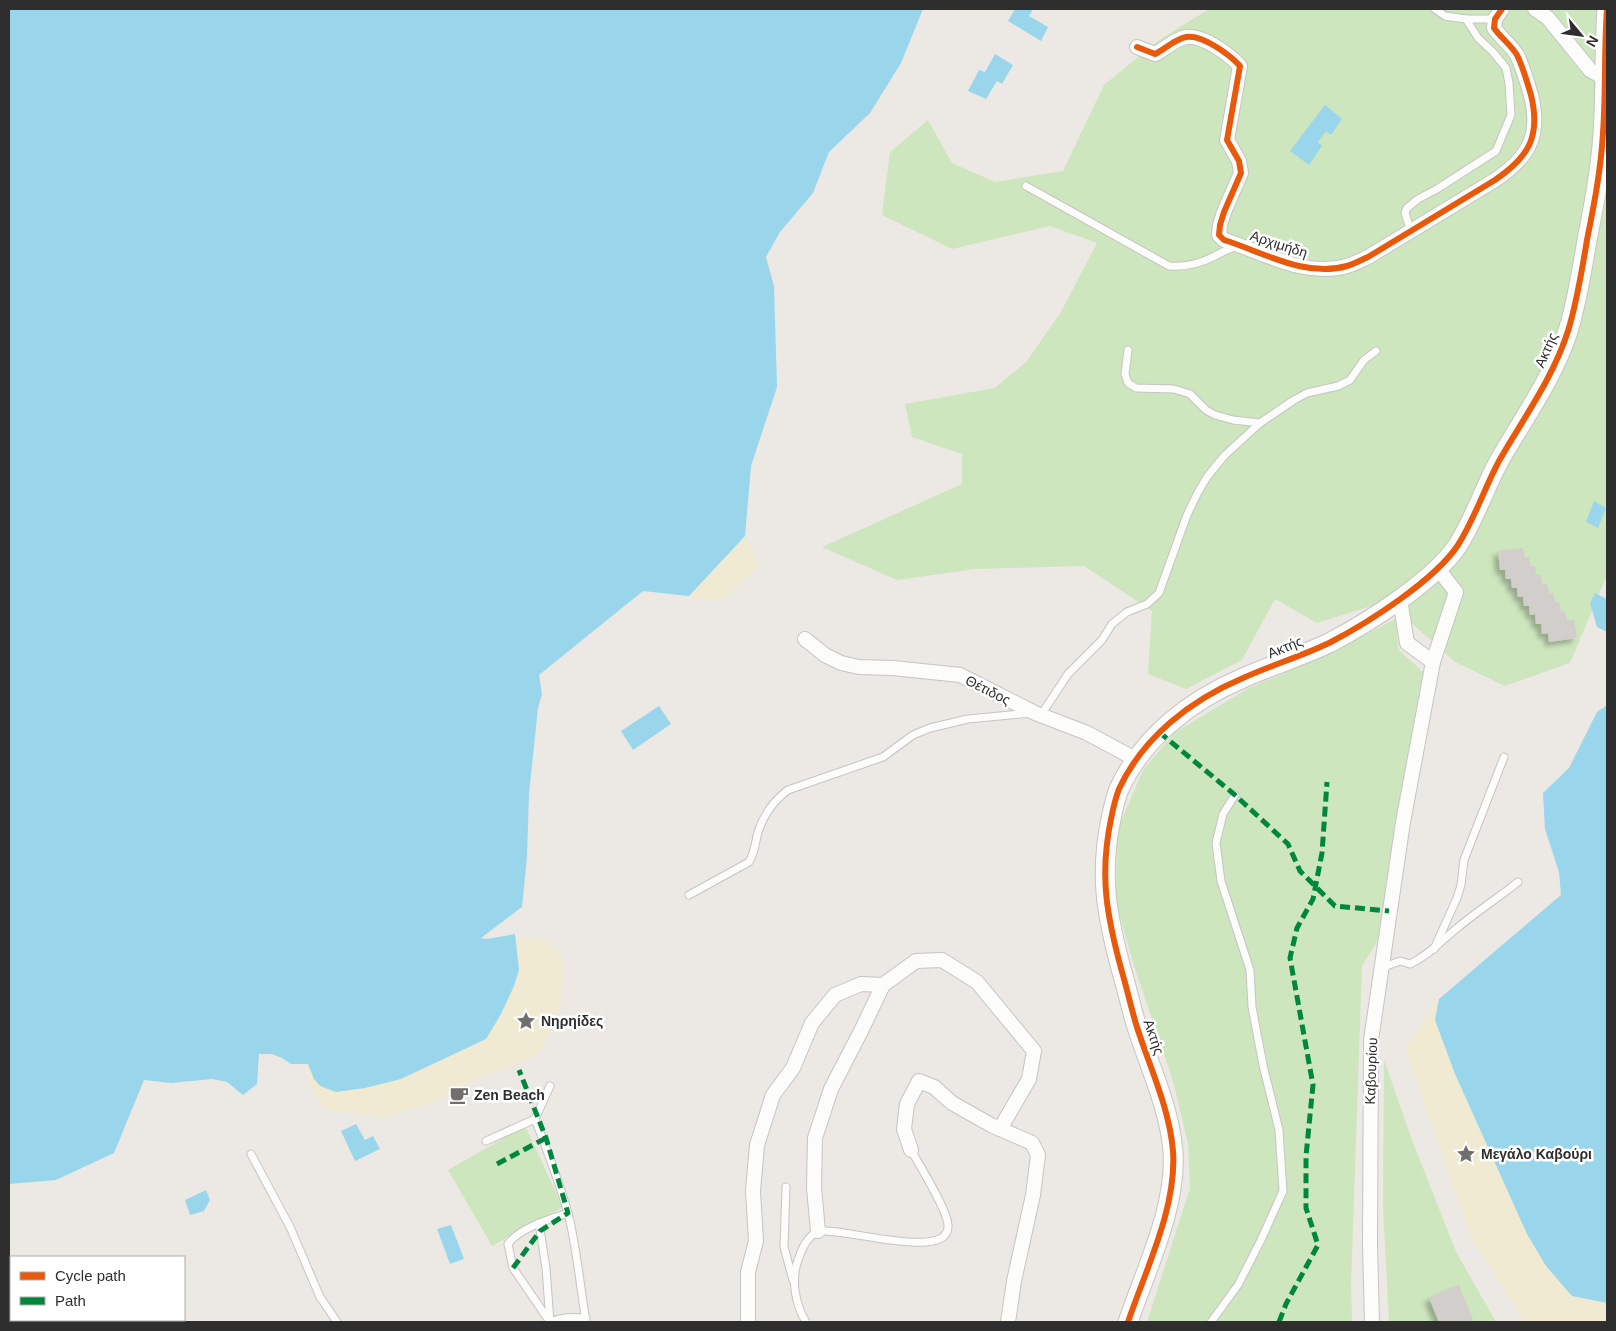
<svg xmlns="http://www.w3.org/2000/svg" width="1616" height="1331" viewBox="0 0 1616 1331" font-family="Arial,sans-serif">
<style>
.green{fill:#cee6be}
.sand{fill:#f0ead3}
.water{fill:#99d6ec}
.building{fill:#d1cecb;filter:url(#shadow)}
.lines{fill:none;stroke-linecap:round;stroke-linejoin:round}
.lane-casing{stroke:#c5c4c5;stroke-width:9}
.street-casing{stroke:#c5c4c5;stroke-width:16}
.secondary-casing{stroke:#c5c4c5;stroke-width:21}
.lane{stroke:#fcfcfb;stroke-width:7}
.street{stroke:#fcfcfb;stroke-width:14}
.secondary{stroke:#fcfcfb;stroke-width:19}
.quiet{stroke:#00873e;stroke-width:5;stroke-dasharray:10 5;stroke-linecap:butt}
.cycleway-casing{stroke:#fff;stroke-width:9}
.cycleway{stroke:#e8590c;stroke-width:6}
.labels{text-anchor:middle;stroke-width:5;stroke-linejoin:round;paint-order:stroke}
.street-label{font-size:14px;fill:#2e2e2e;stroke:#fff}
.poi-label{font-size:14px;font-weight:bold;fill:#2e2e2e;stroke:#fff;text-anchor:start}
</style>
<defs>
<filter id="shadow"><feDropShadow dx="-4.5" dy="4.5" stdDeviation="2.5" flood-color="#0004"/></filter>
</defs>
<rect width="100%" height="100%" fill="#ece8e4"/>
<g class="green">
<polygon points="1209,9 1607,9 1607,575 1570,663 1505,686 1455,662 1387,601 1317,623 1275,599 1242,660 1186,689 1148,674 1152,611 1084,566 976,569 897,580 822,547 962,484 962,454 912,437 905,404 995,388 1026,362 1061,312 1097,243 1050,226 952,249 882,215 890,152 928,120 952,163 995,182 1063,171 1104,85 1159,40"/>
<polygon points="1395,619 1399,650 1423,672 1397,817 1377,942 1362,966 1351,1286 1352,1322 1147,1322 1190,1188 1188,1144 1173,1081 1134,966 1116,902 1117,831 1143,770 1174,733 1249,688 1332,653"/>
<polygon points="1384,1060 1412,1140 1456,1252 1496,1322 1389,1322 1383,1208"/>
<polygon points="525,1126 563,1207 492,1246 448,1170"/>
</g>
<g class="sand">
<polygon points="745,536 759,567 722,601 689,596"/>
<polygon points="517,938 544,939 562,957 562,999 553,1028 538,1055 482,1077 429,1104 383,1118 323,1108 309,1085 308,1064 314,1079 336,1092 365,1088 401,1079 486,1039 501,1014 514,986 519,970"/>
<polygon points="1439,999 1435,1020 1455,1074 1607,1303 1607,1322 1524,1322 1470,1235 1405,1049"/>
</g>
<g class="water">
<polygon points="9,9 923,9 901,63 870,113 829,152 813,193 780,232 766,257 774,286 777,387 751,466 745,536 689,596 643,591 539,675 542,694 538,708 529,794 527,857 522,907 481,938 487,939 515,934 519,970 514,986 501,1014 486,1039 401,1079 365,1088 336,1092 320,1086 314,1079 308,1064 291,1064 282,1058 272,1054 259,1054 257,1084 243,1095 227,1082 212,1079 171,1083 144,1080 114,1153 56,1180 9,1184"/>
<polygon points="1015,9 1033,9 1029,16 1048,27 1041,41 1008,21"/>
<polygon points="995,54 1013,65 1002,84 997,81 986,99 968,91 979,70 985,72"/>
<polygon points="1325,105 1342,119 1331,135 1326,131 1318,142 1322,146 1309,165 1290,151"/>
<polygon points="1594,501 1606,508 1598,528 1586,522"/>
<polygon points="1595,593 1607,599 1607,632 1597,627 1590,603"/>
<polygon points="1607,705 1607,1308 1607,1303 1572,1296 1546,1266 1527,1234 1455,1074 1435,1020 1439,999 1561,895 1559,872 1545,829 1543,793 1569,768 1597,712"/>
<polygon points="659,706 671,724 633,750 621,731"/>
<polygon points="356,1124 365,1140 373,1136 380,1149 355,1161 341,1131"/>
<polygon points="206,1190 210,1200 204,1211 190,1215 185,1200"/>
<polygon points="451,1225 464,1259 450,1264 437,1229"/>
</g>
<g class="building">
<polygon points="1523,548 1525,558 1529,557 1531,567 1535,566 1536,575 1541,575 1542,584 1547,584 1549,594 1553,593 1555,602 1559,602 1561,612 1565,611 1567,621 1574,620 1577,638 1549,642 1548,633 1542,634 1541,624 1536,624 1535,614 1530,615 1529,606 1524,606 1523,597 1518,597 1517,588 1512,588 1511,579 1506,579 1505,570 1500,570 1498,551"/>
<polygon points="1459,1285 1474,1322 1439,1322 1429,1298"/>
</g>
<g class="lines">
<g class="lane-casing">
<g id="lane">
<polyline points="1435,9 1445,16 1466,19 1495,19"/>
<path d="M1026 186 1169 266C1185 267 1199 264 1213 257 1221 253 1227 249 1235 247"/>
<polyline points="1411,232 1405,213 1407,208 1418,199 1437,189 1496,151 1511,115 1509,83 1506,68 1493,52 1478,38 1466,19"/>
<polyline points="1128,350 1125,374 1128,383 1136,388 1174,389 1190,394 1206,410 1215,415 1233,420 1260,423"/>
<polyline points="1041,715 1068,674 1102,640 1112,624 1127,612 1147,604 1159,593 1187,515 1197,494 1207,477 1224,456 1260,423 1294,400 1307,393 1338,386 1350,380 1364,360 1376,351"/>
<path d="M689 895 749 862C755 852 755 843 758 832 764 814 773 801 788 790L883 757 913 735 930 728 968 719 1032 713"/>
<polyline points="1434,949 1457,898 1461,885 1464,860 1504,757"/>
<path d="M1381 968 1400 961 1410 964C1429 955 1441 941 1456 929 1476 912 1498 898 1518 882"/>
<path d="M550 1086 535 1119C547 1150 559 1181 568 1213 577 1249 580 1286 586 1322"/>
<polyline points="486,1141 535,1119"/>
<polyline points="251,1154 290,1227 320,1297 337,1322"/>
<polyline points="786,1187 784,1247 793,1280"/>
<polyline points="539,1223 546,1268 550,1322"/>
<path d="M550 1322 513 1268 508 1244C519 1228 550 1219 568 1213"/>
<path d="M550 1322C563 1317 572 1317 586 1318"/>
<path d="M806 1322C795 1304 791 1280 798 1260 802 1249 806 1238 817 1232 833 1224 951 1264 948 1225 947 1209 920 1166 911 1150"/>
<polyline points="1211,1322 1238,1285 1261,1240 1283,1191 1279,1130 1263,1065 1252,1007 1250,970 1221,881 1216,843 1223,814 1235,795"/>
</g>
</g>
<g class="street-casing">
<g id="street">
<polyline points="1535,9 1548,18 1590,70 1604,78"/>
<path d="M1137 47 1155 54C1165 49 1175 39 1186 37 1202 34 1230 55 1240 66L1227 140 1239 161 1241 173 1224 212 1220 225 1219 235 1224 240C1263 252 1305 278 1347 266 1354 264 1361 260 1368 257L1495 180C1529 157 1541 136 1531 95 1527 82 1523 67 1517 55 1511 45 1501 38 1494 28L1495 19 1502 9"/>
<polyline points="805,639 825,655 841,663 859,667 893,668 960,675 1035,713 1087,733 1137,760"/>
<polyline points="1433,662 1456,592 1438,569"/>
<polyline points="911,1150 904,1129 907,1104 919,1081 934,1087 952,1103 991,1125 1032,1143 1038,1155 1033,1195 1014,1281 1008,1322"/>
<polyline points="818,1231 814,1188 815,1138 831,1089 862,1029 883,985 916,961 942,960 977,982 1034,1051 1029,1079 1000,1129"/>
<polyline points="748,1322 748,1272 756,1241 753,1191 757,1145 773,1095 793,1068 812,1023 835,995 861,984 883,985"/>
<polyline points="1372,1322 1370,1245 1371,1040 1403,822 1433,662 1407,643 1400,599"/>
</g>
</g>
<g class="secondary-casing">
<path id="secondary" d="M1128 1322C1146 1269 1177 1207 1173 1151 1169 1106 1149 1066 1136 1024 1131 1007 1127 989 1122 972 1107 917 1099 876 1111 819 1113 809 1115 799 1119 789 1143 737 1191 700 1243 678 1272 665 1302 656 1329 643 1368 623 1435 580 1458 545 1475 518 1484 489 1499 461 1523 419 1553 378 1568 331 1577 302 1582 270 1587 240 1594 205 1601 169 1603 133 1606 91 1604 50 1607 9"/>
</g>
<use href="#lane" class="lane"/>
<use href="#street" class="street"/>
<use href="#secondary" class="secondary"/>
<g class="quiet">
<polyline points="1159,732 1235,795 1288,844 1300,871 1335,906 1389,911"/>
<polyline points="497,1164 546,1138"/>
<polyline points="513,1268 540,1231 568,1213 546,1138 519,1070"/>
<polyline points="1279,1322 1286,1304 1318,1245 1306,1208 1306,1156 1313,1085 1290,958 1297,928 1313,899 1322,853 1327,782"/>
</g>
<g class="cycleway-casing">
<g id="cycleway">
<path d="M1137 47 1155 54C1165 49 1175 39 1186 37 1202 34 1230 55 1240 66L1227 140 1239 161 1241 173 1224 212 1220 225 1219 235 1224 240C1263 252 1305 278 1347 266 1354 264 1361 260 1368 257L1495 180C1529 157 1541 136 1531 95 1527 82 1523 67 1517 55 1511 45 1501 38 1494 28L1495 19 1502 9"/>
<path d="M1128 1322C1146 1269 1177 1207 1173 1151 1169 1106 1149 1066 1136 1024 1131 1007 1127 989 1122 972 1107 917 1099 876 1111 819 1113 809 1115 799 1119 789 1143 737 1191 700 1243 678 1272 665 1302 656 1329 643 1368 623 1435 580 1458 545 1475 518 1484 489 1499 461 1523 419 1553 378 1568 331 1577 302 1582 270 1587 240 1594 205 1601 169 1603 133 1606 91 1604 50 1607 9"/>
</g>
</g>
<use href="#cycleway" class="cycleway"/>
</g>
<defs>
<g id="sight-bare" transform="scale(1.5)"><path d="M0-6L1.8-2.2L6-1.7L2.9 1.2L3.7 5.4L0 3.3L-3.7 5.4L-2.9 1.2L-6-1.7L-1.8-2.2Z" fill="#706f6e" stroke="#fff" stroke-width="2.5" paint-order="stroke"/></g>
<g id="cafe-bare" transform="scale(1.5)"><path d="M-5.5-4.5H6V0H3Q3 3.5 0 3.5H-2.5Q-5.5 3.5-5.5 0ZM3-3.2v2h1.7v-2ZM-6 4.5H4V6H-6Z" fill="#706f6e" stroke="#fff" stroke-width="2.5" paint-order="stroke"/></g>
</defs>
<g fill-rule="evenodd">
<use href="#sight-bare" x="526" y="1021"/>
<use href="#cafe-bare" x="459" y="1095"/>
<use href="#sight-bare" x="1466" y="1154"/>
</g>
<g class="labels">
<g class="street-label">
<text transform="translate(1279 244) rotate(18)" y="5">Αρχιμήδη</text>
<text transform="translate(1546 350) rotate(-66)" y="5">Ακτής</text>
<text transform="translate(1285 647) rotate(-22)" y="5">Ακτής</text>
<text transform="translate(988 690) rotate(27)" y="5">Θέτιδος</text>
<text transform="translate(1154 1037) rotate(71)" y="5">Ακτής</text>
<text transform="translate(1371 1071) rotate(-88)" y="5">Καβουρίου</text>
</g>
<g class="poi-label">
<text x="541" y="1026">Νηρηίδες</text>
<text x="474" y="1100">Zen Beach</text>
<text x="1481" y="1159">Μεγάλο Καβούρι</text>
</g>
</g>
<rect width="1616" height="1331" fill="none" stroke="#2e2e2e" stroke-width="20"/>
<rect x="10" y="1256" width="175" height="65" fill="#ffffff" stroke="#ababab"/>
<rect x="20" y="1272" width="25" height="8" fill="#e8590c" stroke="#ababab"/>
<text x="55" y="1281" font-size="15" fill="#2e2e2e">Cycle path</text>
<rect x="20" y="1297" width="25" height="8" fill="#00873e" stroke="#ababab"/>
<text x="55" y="1306" font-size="15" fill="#2e2e2e">Path</text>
<g transform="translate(1581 35) rotate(119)" stroke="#ffffff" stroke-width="4" paint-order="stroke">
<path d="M0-4L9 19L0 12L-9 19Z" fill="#2e2e2e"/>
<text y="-8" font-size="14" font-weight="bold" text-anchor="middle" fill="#2e2e2e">N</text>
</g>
</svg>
